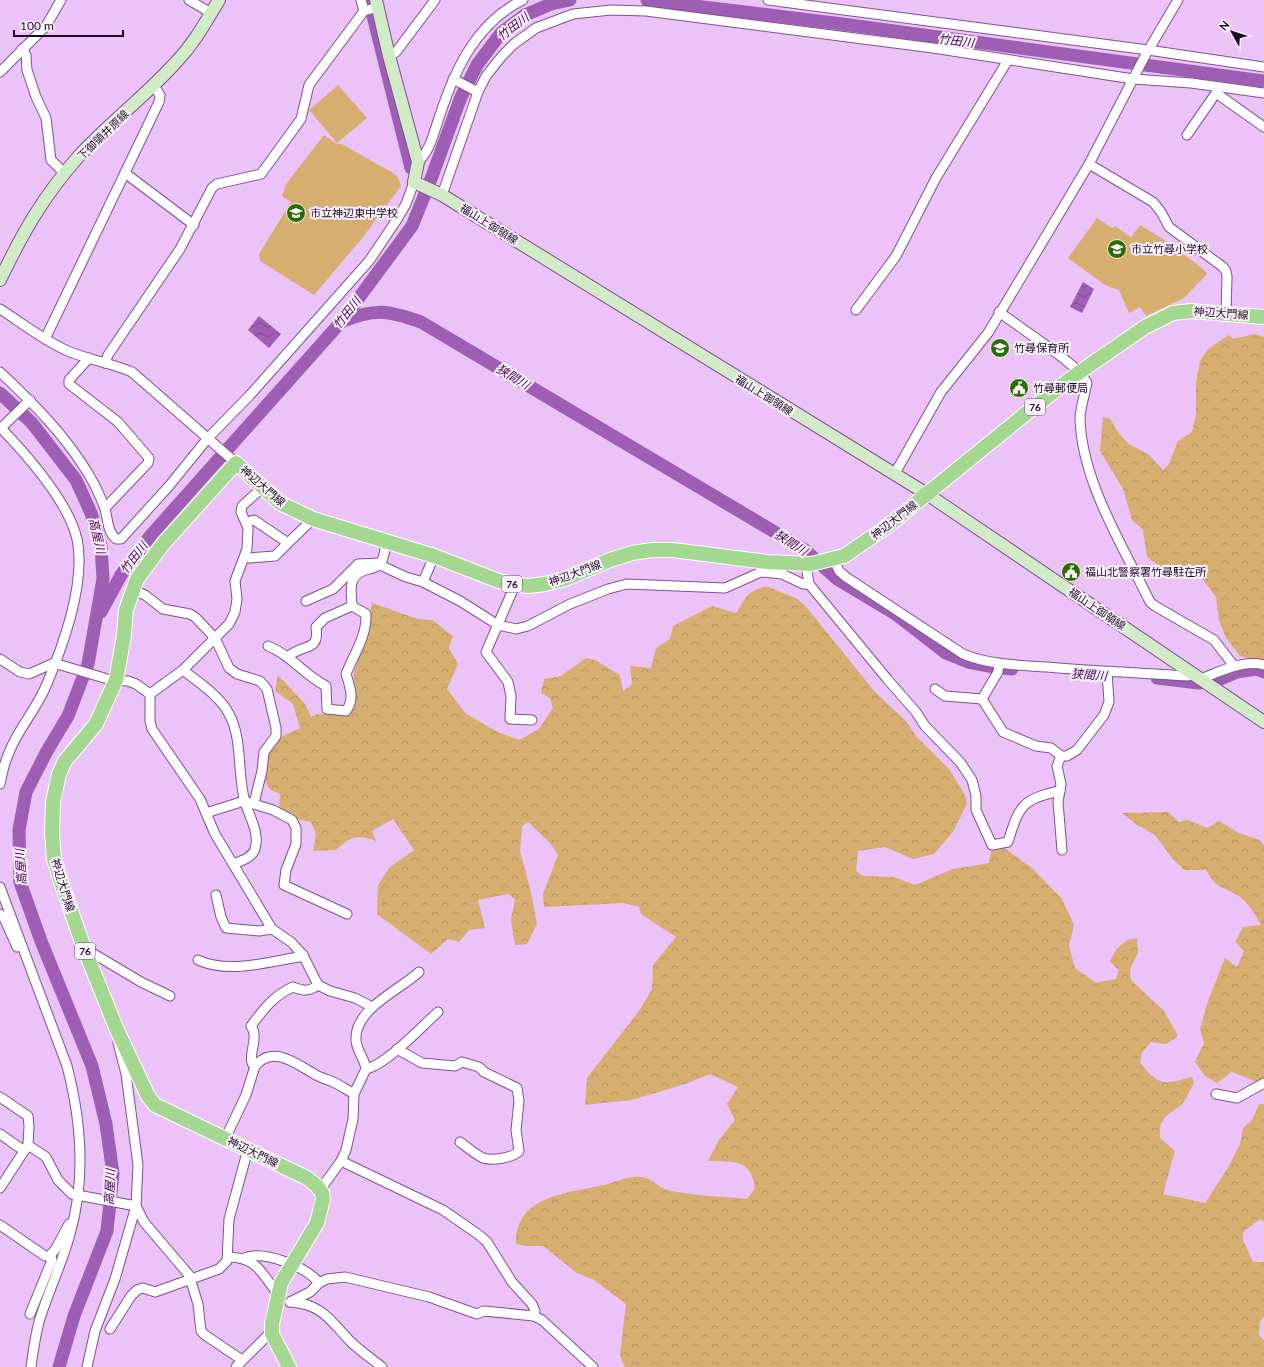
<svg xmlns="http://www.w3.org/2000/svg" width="1264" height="1367" viewBox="0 0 1264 1367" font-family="Lato,'Noto Sans JP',sans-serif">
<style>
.grass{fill:#d6ae70}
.forest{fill:url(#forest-crowns)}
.water{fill:url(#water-waves)}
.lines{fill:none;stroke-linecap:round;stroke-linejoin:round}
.river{stroke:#9e5eb3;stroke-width:13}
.street-casing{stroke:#7f528e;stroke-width:11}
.secondary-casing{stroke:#7f528e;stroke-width:14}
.primary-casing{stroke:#fff;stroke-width:16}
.street{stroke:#fff;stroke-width:9}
.secondary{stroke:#d1ebc7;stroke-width:12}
.primary{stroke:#a4d78f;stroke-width:14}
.labels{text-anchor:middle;stroke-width:4;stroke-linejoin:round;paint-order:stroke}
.shield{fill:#fbf1fe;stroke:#605065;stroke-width:1}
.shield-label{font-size:10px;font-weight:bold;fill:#1e0b23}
.street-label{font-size:11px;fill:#1e0b23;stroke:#fbf1fe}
.poi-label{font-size:11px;fill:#1e0b23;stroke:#fbf1fe;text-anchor:start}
.water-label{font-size:12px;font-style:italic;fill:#440154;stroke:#fbf1fe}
</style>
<defs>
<pattern id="forest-crowns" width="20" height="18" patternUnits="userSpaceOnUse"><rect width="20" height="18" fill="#d6ae70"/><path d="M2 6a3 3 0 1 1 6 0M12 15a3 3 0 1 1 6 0" fill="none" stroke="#b79461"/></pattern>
<pattern id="water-waves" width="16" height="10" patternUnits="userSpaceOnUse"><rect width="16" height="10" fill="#9e5eb3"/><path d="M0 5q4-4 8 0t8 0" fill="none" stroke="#804c91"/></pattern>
</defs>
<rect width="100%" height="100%" fill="#ebc3f8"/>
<g class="grass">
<polygon points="338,85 367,118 337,143 309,110"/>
<polygon points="324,135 337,144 342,144 393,173 398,177 401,186 363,237 314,295 260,261 259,254 291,202 282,196 286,184"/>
<polygon points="1097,218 1112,228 1115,226 1131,237 1140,225 1163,239 1203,269 1207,274 1184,298 1146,316 1140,307 1129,313 1119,290 1105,285 1068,258"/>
</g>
<g class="forest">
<polygon points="1255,334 1264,337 1264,662 1240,656 1226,638 1219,620 1216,597 1191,564 1168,573 1147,557 1143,530 1132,520 1123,489 1100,451 1103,417 1110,419 1120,435 1129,444 1149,455 1163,470 1169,464 1178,441 1192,432 1196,415 1196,382 1200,361 1208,349 1229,335 1233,339"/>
<path d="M766 586 798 599 808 609 875 692 905 720 916 736 949 769 965 795 967 804 953 832 934 854 913 859 885 847 858 851 856 871 863 876 894 877 915 885 953 869 989 863 991 851 1004 848 1032 868 1062 899 1074 925 1069 946 1075 968 1096 983 1116 979 1119 970 1110 962C1115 949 1122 940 1137 938L1138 953 1130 969 1131 980 1164 1011 1178 1036 1166 1044 1151 1042 1142 1053 1140 1063C1159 1086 1164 1085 1192 1077L1194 1083C1190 1090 1186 1100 1181 1105 1166 1117 1159 1116 1160 1138L1175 1151 1163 1194 1205 1203 1229 1166 1240 1144 1243 1128 1252 1120 1259 1104H1264V1221L1260 1219 1243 1232V1240L1253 1262H1264V1316L1260 1322 1259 1335 1264 1340V1367H625L620 1356 626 1304 594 1280 577 1273 543 1246H528L516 1244C515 1193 573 1193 608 1184 619 1181 629 1176 641 1177 650 1177 659 1188 668 1190 693 1196 721 1196 747 1199L755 1188C751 1158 733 1162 708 1161L719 1140 735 1120 727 1104 738 1087 710 1074 685 1084 632 1100 585 1105 587 1078 639 1011 652 989 653 965 676 937 641 914 639 907 624 903 544 907 543 894 558 855 550 843 528 822 522 826 520 851 530 888 537 924 527 944 515 945 511 920 515 899 508 894 478 900 485 928 469 930 459 942 448 939 431 954 377 914 378 885 389 868 414 850 393 819 372 831 376 841C358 834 349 837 336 850L313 851 316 834 311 822 297 819 279 809 280 794C277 792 271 791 269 788 256 773 268 746 283 736 288 733 295 731 300 728L293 704 275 691 278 675 305 704 311 717 317 714 348 715 355 705 354 671 365 641 372 603 418 619 432 620 453 636 449 648 458 664 447 689 466 714 498 732 519 740 539 729 553 708 550 698 541 693 544 679 561 676 586 658 595 660 620 675 623 691 632 685 630 666 651 668 656 648 670 639 673 626 712 606 736 613C747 596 745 593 766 586Z"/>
<path d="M1168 812 1179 822 1188 820 1207 828 1219 821 1239 833 1260 840 1264 845V1079L1259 1083 1232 1072 1217 1083 1205 1076 1195 1062 1204 1043 1200 1029 1207 1004 1225 958 1237 967 1244 951 1235 942 1243 927 1261 925C1255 915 1248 901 1237 895 1219 884 1219 891 1206 870H1184L1172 858 1155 835 1137 825 1122 813Z"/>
</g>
<g class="water">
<polygon points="1083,282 1094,289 1082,313 1070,307"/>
<polygon points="259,316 281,334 269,348 248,330"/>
</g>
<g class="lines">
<g class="river">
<polyline points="369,0 411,168"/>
<polyline points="647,0 850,25 1264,81"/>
<path d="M341 322C375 308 387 310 421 322L805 550 837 579 897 615 946 653 968 662 994 667 1012 669"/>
<polyline points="0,393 32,423 76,480 91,513 101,546 103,579 88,664 68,716 47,751 26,792 19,830 20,882 41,941 92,1066 106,1124 113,1174 107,1231 74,1316 59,1367"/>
<polyline points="101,612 121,575 151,535 341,322 412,226 431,179 461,97 477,65 501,33 525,15 551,4 570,0"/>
<polyline points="1157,678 1199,683 1218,680 1237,672 1256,669 1264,672"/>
</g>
<g class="street-casing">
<g id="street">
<polyline points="189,0 211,13"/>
<polyline points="361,0 364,11"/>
<polyline points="768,0 1148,50 1264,67"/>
<polyline points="22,49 26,55 27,70 36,97 46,118 51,160 65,174"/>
<polyline points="389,56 396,52 435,0"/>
<polyline points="0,72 46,26 61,0"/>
<polyline points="453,79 478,92"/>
<polyline points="1187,135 1216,93 1264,127"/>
<path d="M418 162C431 150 434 131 440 115 455 69 477 22 523 0"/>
<polyline points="1089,164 1153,202 1161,212 1169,227 1223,267 1226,271 1227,277 1226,313"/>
<polyline points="125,173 194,225"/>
<polyline points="442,195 478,92 486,76 502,56 514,44 536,28 573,14 611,10 646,11 933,48 1133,79 1191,83 1264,93"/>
<path d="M0 309C22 323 44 341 68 351 89 360 111 363 132 372L236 463"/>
<polyline points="856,310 896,256 936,178 1008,60"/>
<path d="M999 312 1058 354 1080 372 1087 383C1085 394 1080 408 1080 419 1082 482 1123 546 1150 602L1155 606 1214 640 1234 666"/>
<polyline points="45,339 159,102 160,95 154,86"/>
<polyline points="89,358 69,380 69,384 118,422 149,458 148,463 105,508"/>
<polyline points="105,363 108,355 180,249 212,188 217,184 261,174 301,119 309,85 364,11 378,7"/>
<path d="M0 372C33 403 66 436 89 475 95 485 101 498 105 509 108 519 107 531 116 539H121L169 486 208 438 250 395 369 261 396 221 406 204 414 182"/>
<path d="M0 427C26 454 68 501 77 539 86 582 63 646 46 686 36 710 17 730 8 755 4 764 2 774 0 784"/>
<polyline points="1,428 30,400"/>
<polyline points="894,475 941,392 988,333 1089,164 1146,54 1178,0"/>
<polyline points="247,522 254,520 288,543 313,519"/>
<polyline points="245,556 249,558 275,556 288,543"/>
<path d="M834 560 839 571 846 577 963 654C989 665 1019 665 1047 667 1094 671 1141 673 1188 676L1192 674"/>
<path d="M806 565 809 584 888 680 916 712 925 726 960 762 972 780 976 796V810L992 845 1008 842C1019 806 1022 799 1060 791"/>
<polyline points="423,582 434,556"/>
<polyline points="515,585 486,652 508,682 511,696 510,719 532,720"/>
<polyline points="132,590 145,595 163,609 190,614 195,617 215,638 229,668 237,674 260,681 267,689 276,728 276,736 264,752 262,771 254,803"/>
<polyline points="306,601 333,589 358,564 381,563 382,566 406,577 423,582 460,601 498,625 516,629 528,626 570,604 608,589 627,584 725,588 761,572 782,574 803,584 809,584"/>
<path d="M268 646C291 655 304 675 326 686L327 709 346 711C355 699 350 687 346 674 354 654 367 636 366 614L352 606"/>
<path d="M288 657C302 643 320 653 316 627L325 618 352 606C351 588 347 574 369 569 373 568 378 567 381 563 384 558 385 548 387 541"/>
<polyline points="0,659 20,672 29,674 54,663 111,680 128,681 136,684 150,694 150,721 152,729 200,799 215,834 272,929 291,942 303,955 318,985 330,991 355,998 372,1007"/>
<polyline points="999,664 998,672 982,699 1003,732 1036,746 1051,748 1061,756 1067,756 1077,750 1104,715 1109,702 1107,672"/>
<path d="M183 670C198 682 220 696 229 714 243 739 237 775 245 802 249 816 260 833 255 849 252 858 241 861 233 864"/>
<path d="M1200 679C1220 672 1243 659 1264 665"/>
<polyline points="935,689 945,696 982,699"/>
<polyline points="150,694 183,670 229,624 235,612 237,599 235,581 247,549 248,528 241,512 242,506 262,488"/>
<polyline points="1061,756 1057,766 1061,784 1058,802 1062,850"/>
<polyline points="206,813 244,801 273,810 292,820 296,828 296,844 286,870 284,885 347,914"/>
<path d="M0 887 67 1066C81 1120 86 1179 70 1234 62 1264 48 1292 39 1322 35 1337 33 1352 31 1367"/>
<polyline points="216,895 221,917 226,928 259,931 272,929"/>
<polyline points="0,914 4,918 17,947"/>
<polyline points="84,948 141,982 170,996"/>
<path d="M198 960C228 974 267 962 299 957L303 955"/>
<path d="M397 1049 422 1063 455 1066 462 1062 479 1067 484 1072 517 1088 519 1101 516 1130 519 1151C513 1158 492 1161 483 1158 475 1154 467 1147 460 1142"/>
<path d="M255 1066 252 1063C249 1051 259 1037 251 1026 263 1010 274 995 293 987 303 991 309 992 318 985"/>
<path d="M366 1069C387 1064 421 1027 438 1012"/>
<polyline points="1216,1094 1237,1098 1264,1083"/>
<polyline points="0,1097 28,1116 29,1126 28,1145 46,1157 58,1180 72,1194 136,1206 144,1222 189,1275 198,1304 201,1331 205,1335 242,1360"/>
<polyline points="0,1134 23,1150"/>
<path d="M225 1139 246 1095 255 1066C274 1044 298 1065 316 1075 321 1078 327 1079 333 1082 340 1085 347 1090 354 1094"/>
<polyline points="341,1161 443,1210 479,1235 487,1242 512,1282 532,1304 535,1311 534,1316 542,1320 593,1367"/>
<polyline points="0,1188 28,1145"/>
<path d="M320 1190 341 1161 346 1150 353 1119 354 1094 366 1069C365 1059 356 1050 356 1040 354 1009 400 990 419 972"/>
<polyline points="0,1225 45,1256 49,1256 55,1250 69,1224"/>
<path d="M229 1257C259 1258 261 1274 279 1295"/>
<path d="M244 1258C264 1250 307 1267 319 1283"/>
<polyline points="290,1302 310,1292 319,1283 327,1279 345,1277 429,1297 477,1314 484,1311 534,1316"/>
<path d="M290 1302C322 1304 330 1320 350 1341 360 1351 372 1359 382 1367"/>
<polyline points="30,1314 52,1260 51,1256"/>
<polyline points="110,1329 131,1296 137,1290 143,1288 155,1292 219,1269 227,1261 229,1219 248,1149"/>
<polyline points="87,1367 95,1331 115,1279 136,1206 138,1165 126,1074 118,1043"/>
<polyline points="236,1367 267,1336 272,1334"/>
</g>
</g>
<g class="secondary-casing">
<g id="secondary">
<polyline points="376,0 389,56 418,162 414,182 442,195 927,494 1264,722"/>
<path d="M0 280C23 232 43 197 78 157 109 123 147 95 178 60 195 42 206 21 219 0"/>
</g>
</g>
<g class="primary-casing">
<polyline id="primary" points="289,1367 272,1334 272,1324 281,1283 317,1223 323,1199 322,1193 317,1186 307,1178 155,1105 148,1096 117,1030 84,948 60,879 54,859 52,834 53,802 59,774 65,761 96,724 116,680 124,635 126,610 137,579 163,544 236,463 280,503 313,519 434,556 499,581 515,585 529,586 545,584 565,579 610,560 632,553 652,550 673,550 767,562 811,564 844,556 885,528 1029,411 1074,376 1145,327 1173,313 1191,311 1264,317"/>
</g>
<use href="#street" class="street"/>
<use href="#secondary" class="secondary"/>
<use href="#primary" class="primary"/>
</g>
<defs>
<g id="school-disc" transform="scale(1)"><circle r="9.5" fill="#2c6d02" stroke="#fbf1fe"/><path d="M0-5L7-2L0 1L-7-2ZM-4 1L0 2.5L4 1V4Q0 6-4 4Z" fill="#fff"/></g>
<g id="civic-disc" transform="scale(1)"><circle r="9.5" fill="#2c6d02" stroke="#fbf1fe"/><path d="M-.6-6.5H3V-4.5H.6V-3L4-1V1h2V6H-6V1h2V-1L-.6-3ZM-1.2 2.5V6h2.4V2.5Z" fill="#fff"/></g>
</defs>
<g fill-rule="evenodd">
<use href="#school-disc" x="296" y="213"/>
<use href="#school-disc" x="1117" y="249"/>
<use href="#school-disc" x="1000" y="348"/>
<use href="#civic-disc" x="1019" y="388"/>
<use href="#civic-disc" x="1071" y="572"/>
</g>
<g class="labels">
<g class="shield">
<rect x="1025" y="399" width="20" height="16" rx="3"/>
<rect x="502" y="576" width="20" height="16" rx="3"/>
<rect x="75" y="943" width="20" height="16" rx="3"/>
</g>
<g class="shield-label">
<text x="1035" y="411">76</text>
<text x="512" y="588">76</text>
<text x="85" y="955">76</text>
</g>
<g class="street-label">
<text transform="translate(103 135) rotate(-44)" y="4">下御領井原線</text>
<text transform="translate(489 224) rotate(32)" y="4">福山上御領線</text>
<text transform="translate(1221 313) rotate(4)" y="4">神辺大門線</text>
<text transform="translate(764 395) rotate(32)" y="4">福山上御領線</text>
<text transform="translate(263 486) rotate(41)" y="4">神辺大門線</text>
<text transform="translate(894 520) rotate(-38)" y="4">神辺大門線</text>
<text transform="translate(575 573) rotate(-20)" y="4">神辺大門線</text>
<text transform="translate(1097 609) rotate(34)" y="4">福山上御領線</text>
<text transform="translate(63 885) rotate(73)" y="4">神辺大門線</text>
<text transform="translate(253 1152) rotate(26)" y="4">神辺大門線</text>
</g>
<g class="poi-label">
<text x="310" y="217">市立神辺東中学校</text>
<text x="1131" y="253">市立竹尋小学校</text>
<text x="1014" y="352">竹尋保育所</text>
<text x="1033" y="392">竹尋郵便局</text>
<text x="1085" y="576">福山北警察署竹尋駐在所</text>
</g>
<g class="water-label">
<text transform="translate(513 27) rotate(-38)" y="4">竹田川</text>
<text transform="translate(956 41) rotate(7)" y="4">竹田川</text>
<text transform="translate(347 313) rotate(-52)" y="4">竹田川</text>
<text transform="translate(513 377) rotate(31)" y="4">狭間川</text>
<text transform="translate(97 536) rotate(77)" y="4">高屋川</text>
<text transform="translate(791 543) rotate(33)" y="4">狭間川</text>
<text transform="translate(134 558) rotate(-53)" y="4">竹田川</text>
<text transform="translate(1089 675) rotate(4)" y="4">狭間川</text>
<text transform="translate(21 867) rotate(-94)" y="4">高屋川</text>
<text transform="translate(110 1187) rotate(-87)" y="4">高屋川</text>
</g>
</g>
<g transform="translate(1232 32) rotate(309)" stroke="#fbf1fe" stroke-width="3" paint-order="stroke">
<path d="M0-3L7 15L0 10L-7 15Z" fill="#1e0b23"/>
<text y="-6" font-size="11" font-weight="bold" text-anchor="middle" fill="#1e0b23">N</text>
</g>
<path d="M14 30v6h109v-6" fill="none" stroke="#1e0b23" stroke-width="2"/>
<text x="20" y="30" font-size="12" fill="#1e0b23" stroke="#fbf1fe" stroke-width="3" paint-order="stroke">100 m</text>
</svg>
